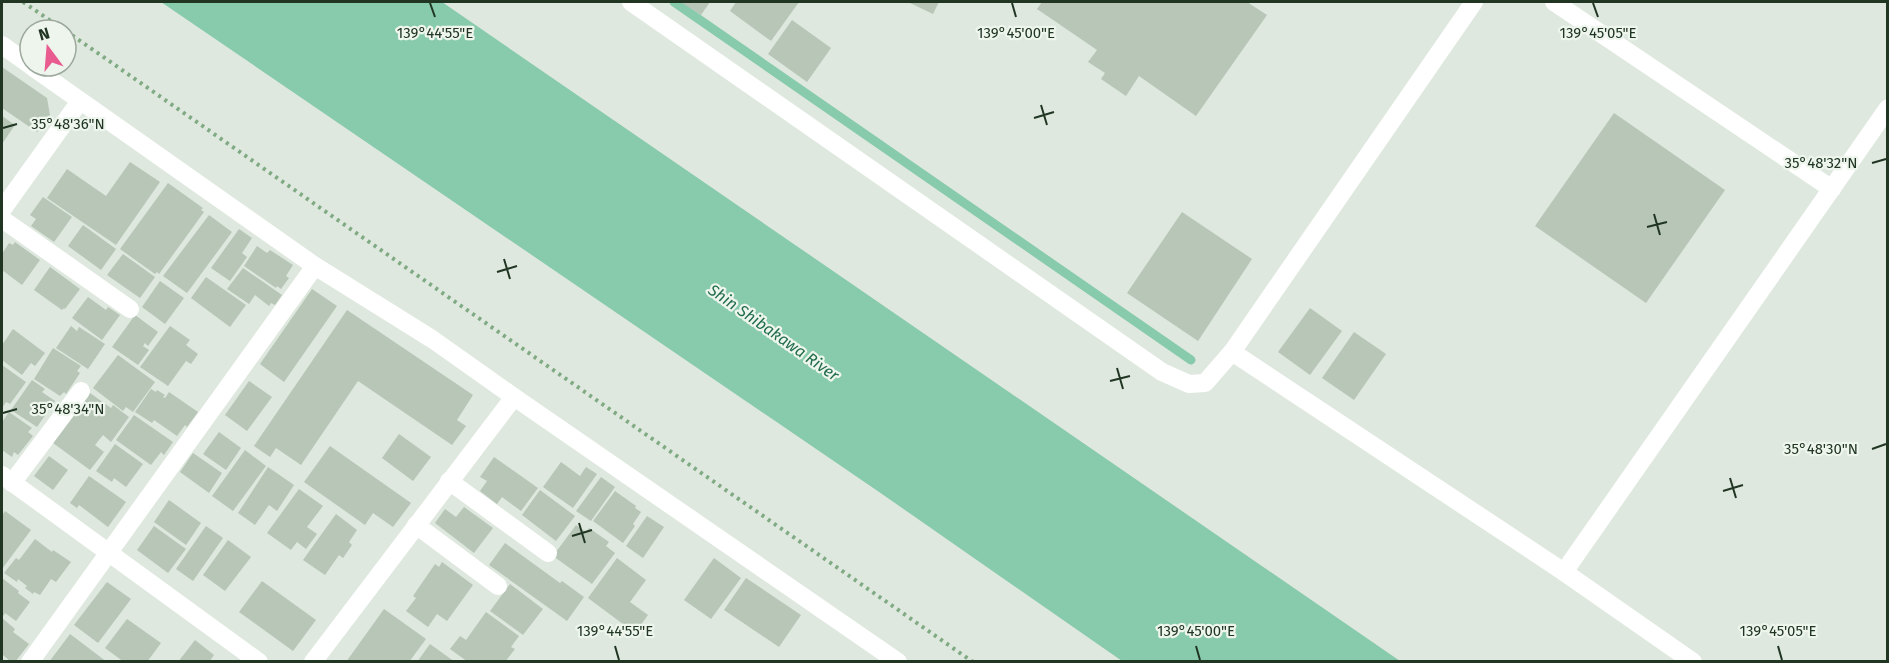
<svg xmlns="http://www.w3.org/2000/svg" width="1889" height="663" viewBox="0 0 1889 663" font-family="'Fira Sans',sans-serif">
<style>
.water{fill:#88caac}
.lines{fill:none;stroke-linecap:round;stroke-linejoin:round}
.stream{stroke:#88caac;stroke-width:9}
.building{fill:#b7c6b7}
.path{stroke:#80aa83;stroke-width:4;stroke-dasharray:3 4.5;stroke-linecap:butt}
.minor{stroke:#fff;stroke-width:18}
.ticks{fill:none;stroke:#203623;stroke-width:2}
.labels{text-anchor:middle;stroke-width:4.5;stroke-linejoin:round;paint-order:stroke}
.water-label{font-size:16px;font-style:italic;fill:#206d4b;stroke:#eef5ed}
.ticks-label{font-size:15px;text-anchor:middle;fill:#203623;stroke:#eef5ed;stroke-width:4.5;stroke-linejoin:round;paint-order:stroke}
</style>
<rect width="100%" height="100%" fill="#dee8de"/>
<polygon class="water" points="161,2 442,2 1400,661 1122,661 882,494"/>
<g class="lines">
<polyline class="stream" points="674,2 1191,360"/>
</g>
<g class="building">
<polygon points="681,2 710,2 701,15"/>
<polygon points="736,2 799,2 771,41 730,11"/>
<polygon points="908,2 939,2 933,14"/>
<polygon points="1042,2 1247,2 1267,15 1196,116 1139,76 1126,96 1101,79 1105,73 1088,62 1097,50 1037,9"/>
<polygon points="792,20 831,48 807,82 768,54"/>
<polygon points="2,67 47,98 50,115 37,132 2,108"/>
<polygon points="1614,113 1725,190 1646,303 1535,226"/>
<polygon points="2,116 15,125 2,144"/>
<polygon points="130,162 160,182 116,245 47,198 67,169 106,196"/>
<polygon points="168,183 203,208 201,210 204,212 159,274 157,272 155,274 120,249"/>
<polygon points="43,197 72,217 54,242 31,226 36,219 30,215"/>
<polygon points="1182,212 1252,259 1198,341 1127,293"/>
<polygon points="209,215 232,232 187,293 163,276"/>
<polygon points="83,225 116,249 101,270 68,246"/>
<polygon points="239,229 252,238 242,253 247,257 230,281 211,268"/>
<polygon points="15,242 40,260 22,285 2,270 2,254 9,243 13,245"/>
<polygon points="257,246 267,253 270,250 293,265 286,276 289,278 281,289 277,286 276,288 244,266"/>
<polygon points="123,254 155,277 140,298 107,275"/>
<polygon points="50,267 80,289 65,309 64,308 62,310 34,290"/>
<polygon points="243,268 282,295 275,305 271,303 269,306 255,295 249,304 227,289"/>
<polygon points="206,277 246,305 230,327 191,298"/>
<polygon points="160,281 184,298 165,324 142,307"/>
<polygon points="312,289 337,306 284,382 260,364"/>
<polygon points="88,297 106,310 108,307 120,315 102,340 72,318"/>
<polygon points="1310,308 1342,331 1310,375 1278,352"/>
<polygon points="347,310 473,395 457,420 466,426 452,445 358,381 301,465 276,448 270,457 254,446"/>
<polygon points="135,315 158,332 148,346 145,343 143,346 149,350 138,365 112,347"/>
<polygon points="71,326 77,331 79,327 105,344 88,369 56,348"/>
<polygon points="170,326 190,340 186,345 198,354 191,364 186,361 168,386 140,367"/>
<polygon points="13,329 45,353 35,366 31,363 22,375 2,360 3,358 2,357 2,345"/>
<polygon points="1354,332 1386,354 1354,400 1322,378"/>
<polygon points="53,348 81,366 77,371 80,373 66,394 64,392 60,396 34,379"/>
<polygon points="118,355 155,382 133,412 126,407 123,411 93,388"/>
<polygon points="2,365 26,382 10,404 6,402 2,408"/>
<polygon points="32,380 45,389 42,392 55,401 37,427 11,410"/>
<polygon points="249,381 272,397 247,431 225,415"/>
<polygon points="151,389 156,392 157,390 165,395 163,397 165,398 169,392 198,412 187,427 185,425 177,436 154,420 152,423 135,412"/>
<polygon points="90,393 111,408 113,405 129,417 111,442 103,435 95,445 104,452 90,470 53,443"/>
<polygon points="9,412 32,428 28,432 33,436 18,455 14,452 12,457 2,450 2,422"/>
<polygon points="134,415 173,442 164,455 161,452 151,465 116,440"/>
<polygon points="219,432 241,448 226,470 203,454"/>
<polygon points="399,434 431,457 413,481 382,458"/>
<polygon points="115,444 143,464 126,487 114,478 112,482 96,471"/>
<polygon points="330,446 411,503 393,527 373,513 365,525 304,482"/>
<polygon points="245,450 266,466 233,511 212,496"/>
<polygon points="193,453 222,473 209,493 180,472"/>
<polygon points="49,456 68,470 53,490 34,476"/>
<polygon points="494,457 538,488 521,511 502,497 497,504 480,491 487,481 480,477"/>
<polygon points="561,462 580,476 586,467 597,474 573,508 543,487"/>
<polygon points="268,467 294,485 277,511 269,505 255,525 238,513"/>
<polygon points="89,476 126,502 108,527 79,505 77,508 70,503"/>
<polygon points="601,477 615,487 591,521 576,511"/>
<polygon points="299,489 323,506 307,527 317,534 306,549 297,542 291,550 267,533"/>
<polygon points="540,490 575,516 556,541 522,515"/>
<polygon points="615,491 636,506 635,508 641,512 633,524 635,526 623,543 593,521"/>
<polygon points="169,500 201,523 186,545 154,522"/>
<polygon points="464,507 493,528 474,553 435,523 445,509 456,517"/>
<polygon points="5,511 31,530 2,569 2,516"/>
<polygon points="336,514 357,530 349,542 352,545 343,558 339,555 325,575 303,560"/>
<polygon points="647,516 664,527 643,558 626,546"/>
<polygon points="576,525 586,532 589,528 609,542 606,546 615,553 592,584 553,556"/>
<polygon points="154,526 186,549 168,573 137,550"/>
<polygon points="206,526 223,538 193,581 176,569"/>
<polygon points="35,539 52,552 53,550 71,562 56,582 51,579 40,595 34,592 33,594 25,588 27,586 18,579 17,582 4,573 16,558 19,560"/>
<polygon points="228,540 251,557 225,591 203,575"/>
<polygon points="505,543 560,583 562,581 584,597 567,621 489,565"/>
<polygon points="617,558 646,580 630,602 648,615 635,633 588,598"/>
<polygon points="714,558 741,578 711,619 684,600"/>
<polygon points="442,562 473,585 447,621 437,614 428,627 406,611 416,598 413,596 435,564 439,567"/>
<polygon points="2,578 19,591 18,593 30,602 16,621 5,613 2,618"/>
<polygon points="746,578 801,615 779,647 724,610"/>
<polygon points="262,581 316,620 293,651 239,612"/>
<polygon points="107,582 131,599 98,643 74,625"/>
<polygon points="510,584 543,609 523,635 490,611"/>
<polygon points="384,609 426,639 409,662 346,662"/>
<polygon points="486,612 519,636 511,647 515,649 505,662 468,662 450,649 460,636 466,640"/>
<polygon points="2,618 15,629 13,632 29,644 15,662 11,662 2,654"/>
<polygon points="127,619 161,643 147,662 124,662 105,648"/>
<polygon points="70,634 107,662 49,662"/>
<polygon points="195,640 214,655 209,662 178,662"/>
<polygon points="430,644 455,662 417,662"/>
</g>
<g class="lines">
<g class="path">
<polyline points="23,2 64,30"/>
<polyline points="66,31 973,662"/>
</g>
<g class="minor">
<polyline points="631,2 1162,372 1189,384 1205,383 1232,352 1564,572 1693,662"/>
<polyline points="1554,2 1832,189"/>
<polyline points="2,45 30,65"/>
<polyline points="31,66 315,266 432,339 514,397 898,662"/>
<polyline points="2,210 80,101"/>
<polyline points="2,219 130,309"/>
<polyline points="1232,352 1474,2"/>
<polyline points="2,475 259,662"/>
<polyline points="449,481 548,553"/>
<polyline points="12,483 81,391"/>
<polyline points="416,525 498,586"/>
<polyline points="1564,572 1888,108"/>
<polyline points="30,662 315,266"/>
<polyline points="313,662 514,397"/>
</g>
</g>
<path class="ticks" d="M430 3 435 17M1012 3 1016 17M1593 3 1598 17M1041 105 1047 125M1034 118 1054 112M3 128 17 124M1872 163 1886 159M1654 214 1660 235M1647 227 1667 222M504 259 510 279M497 272 517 266M1117 368 1123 389M1110 381 1130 376M3 413 17 409M1872 449 1886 444M1730 478 1736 498M1723 491 1743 485M579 523 585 543M572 536 592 530M615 646 619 660M1196 646 1200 660M1778 646 1782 660"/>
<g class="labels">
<g class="water-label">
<text transform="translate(774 332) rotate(35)" y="6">Shin Shibakawa River</text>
</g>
</g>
<g class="ticks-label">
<text x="435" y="38">139°44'55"E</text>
<text x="1016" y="38">139°45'00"E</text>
<text x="1598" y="38">139°45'05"E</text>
<text x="68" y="129">35°48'36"N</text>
<text x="1821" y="168">35°48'32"N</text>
<text x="68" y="414">35°48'34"N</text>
<text x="1821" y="454">35°48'30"N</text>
<text x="615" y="636">139°44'55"E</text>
<text x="1196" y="636">139°45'00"E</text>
<text x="1778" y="636">139°45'05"E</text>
</g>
<rect width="1889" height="663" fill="none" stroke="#203623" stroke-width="6"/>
<g transform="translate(48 48) rotate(344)"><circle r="28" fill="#eef5ed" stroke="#9ca99c" stroke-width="1.5"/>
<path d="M0-4.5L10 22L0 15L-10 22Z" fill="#e85c8f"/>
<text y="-9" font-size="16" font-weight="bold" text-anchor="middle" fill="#203623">N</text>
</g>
</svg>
